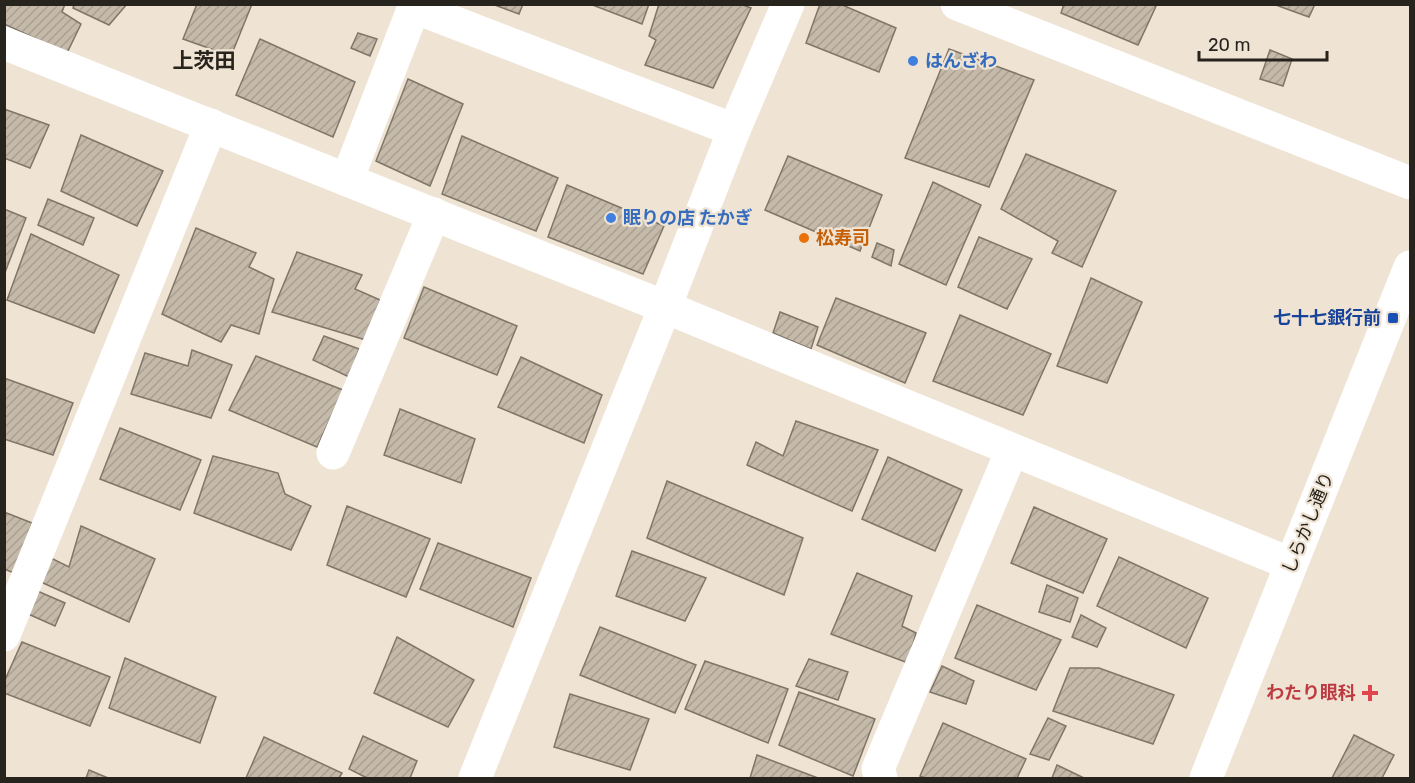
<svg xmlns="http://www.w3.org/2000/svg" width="1415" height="783" viewBox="0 0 1415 783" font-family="Rubik,'Noto Sans JP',sans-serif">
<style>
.building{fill:url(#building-hatch);stroke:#807667;stroke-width:1.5}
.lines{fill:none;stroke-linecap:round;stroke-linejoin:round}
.street{stroke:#fff;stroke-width:33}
.secondary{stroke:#fff;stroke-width:33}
.shop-dot{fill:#3f7fe0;stroke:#efe3d3;stroke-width:2}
.food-dot{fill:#e8710a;stroke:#efe3d3;stroke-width:2}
.transit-dot{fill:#1a4fb4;stroke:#efe3d3;stroke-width:2}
.health-dot{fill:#e0444e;stroke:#efe3d3;stroke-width:2}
.labels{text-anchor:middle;stroke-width:4.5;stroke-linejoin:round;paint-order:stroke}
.shop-label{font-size:18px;font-weight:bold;fill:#366cbe;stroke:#efe3d3;text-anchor:start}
.food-label{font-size:18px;font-weight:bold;fill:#c56008;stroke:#efe3d3;text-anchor:start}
.transit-label{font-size:18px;font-weight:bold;fill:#164399;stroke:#efe3d3;text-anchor:end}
.street-label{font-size:18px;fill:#27231d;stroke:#efe3d3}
.health-label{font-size:18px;font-weight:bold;fill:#be3a42;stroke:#efe3d3;text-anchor:end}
.quarter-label{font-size:21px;font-weight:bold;fill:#27231d;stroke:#efe3d3}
</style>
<defs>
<pattern id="building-hatch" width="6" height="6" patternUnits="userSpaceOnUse" patternTransform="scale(1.5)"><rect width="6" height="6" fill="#c5baaa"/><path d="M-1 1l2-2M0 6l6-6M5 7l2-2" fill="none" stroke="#a9a092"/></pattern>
</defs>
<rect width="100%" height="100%" fill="#efe3d3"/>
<g class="building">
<polygon points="4,4 65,4 62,12 81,24 67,53 4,24"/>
<polygon points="74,4 127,4 109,25 73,8"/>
<polygon points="197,4 252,4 231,56 183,39"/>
<polygon points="492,4 523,4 519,14"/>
<polygon points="590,4 649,4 642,24"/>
<polygon points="659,4 740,4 751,8 713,88 645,65 656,40 649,36"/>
<polygon points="820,4 840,4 896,28 879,72 806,43"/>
<polygon points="1064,4 1157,4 1138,45 1061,13"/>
<polygon points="1273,4 1315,4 1309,17"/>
<polygon points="358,33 377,39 370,56 351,48"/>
<polygon points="260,39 355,82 333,137 236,95"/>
<polygon points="949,49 1034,80 989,187 905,158"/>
<polygon points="1270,50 1292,59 1283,86 1260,79"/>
<polygon points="408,79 463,104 430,186 376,161"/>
<polygon points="4,109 49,125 30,168 4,158"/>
<polygon points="81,135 163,171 137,226 61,191"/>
<polygon points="462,136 558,178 536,231 442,194"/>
<polygon points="1026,154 1116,191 1082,267 1052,253 1058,241 1001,209"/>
<polygon points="788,156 882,195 860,251 765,210"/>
<polygon points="933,182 981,205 946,285 899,264"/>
<polygon points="567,185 664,226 643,274 548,237"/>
<polygon points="48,199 94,218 83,245 38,225"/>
<polygon points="4,209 26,218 4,275"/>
<polygon points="196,228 256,253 249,267 274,279 259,334 231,325 221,342 162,314"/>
<polygon points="31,234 119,275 94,333 7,300"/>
<polygon points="979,237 1032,259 1007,309 958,287"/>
<polygon points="877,243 894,250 891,266 872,257"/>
<polygon points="297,252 362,275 355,289 380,300 366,340 272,312"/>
<polygon points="1091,278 1142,302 1107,383 1057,366"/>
<polygon points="424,287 517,326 497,375 404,338"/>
<polygon points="836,298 926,333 905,383 817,345"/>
<polygon points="780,312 818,327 811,349 773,333"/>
<polygon points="960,315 1051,354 1023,415 933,381"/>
<polygon points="324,336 359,349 349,377 313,360"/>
<polygon points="192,350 232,365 211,418 131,394 145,353 188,366"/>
<polygon points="256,356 343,390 317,447 229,410"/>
<polygon points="521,357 602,395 584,443 498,407"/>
<polygon points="4,378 73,403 53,455 4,439"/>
<polygon points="400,409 475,439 461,483 384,455"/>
<polygon points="796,421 878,450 852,511 747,465 756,442 783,456"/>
<polygon points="120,428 201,460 180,510 100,479"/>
<polygon points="213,456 278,473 285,494 311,506 291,550 194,513"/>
<polygon points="888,457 962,490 935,551 862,519"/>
<polygon points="667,481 803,538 784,595 647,538"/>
<polygon points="347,506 430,539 406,597 327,565"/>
<polygon points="1034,507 1107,539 1083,593 1011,563"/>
<polygon points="4,512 32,523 14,573 4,569"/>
<polygon points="81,526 155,559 129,622 41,582 51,558 69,567"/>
<polygon points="438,543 531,578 513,627 420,589"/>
<polygon points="632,551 706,578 685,621 616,596"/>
<polygon points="1119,557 1208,598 1186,648 1097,606"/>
<polygon points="857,573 912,596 902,626 916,633 908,663 831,634"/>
<polygon points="1047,585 1078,598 1070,622 1039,612"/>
<polygon points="35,590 65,603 55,626 26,613"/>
<polygon points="977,605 1061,640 1036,690 955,658"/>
<polygon points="1081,615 1106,628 1097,647 1072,637"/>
<polygon points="600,627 696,665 675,713 580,675"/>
<polygon points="397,637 474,680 448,727 374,693"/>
<polygon points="22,642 110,677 90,726 4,693 4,682"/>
<polygon points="125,658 216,697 200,743 109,708"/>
<polygon points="809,659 848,672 838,700 796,686"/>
<polygon points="705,661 788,689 768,743 685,709"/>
<polygon points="942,666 974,681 966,704 930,692"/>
<polygon points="1070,668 1099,668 1174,695 1153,744 1053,711"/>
<polygon points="799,692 875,719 853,776 779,745"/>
<polygon points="570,694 649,719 630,770 554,747"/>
<polygon points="1048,718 1066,726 1049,760 1030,754"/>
<polygon points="943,723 1026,759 1017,778 925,778 920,776"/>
<polygon points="1354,735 1394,755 1382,778 1332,778"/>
<polygon points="363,736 417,761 410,778 367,778 349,769"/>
<polygon points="264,737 342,773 339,778 246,778"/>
<polygon points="757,755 818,778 750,778"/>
<polygon points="1057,765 1084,778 1052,778"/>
<polygon points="89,770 108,778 86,778"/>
</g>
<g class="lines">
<g class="street">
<polyline points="4,43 665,307 1291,564"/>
<polyline points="347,180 414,7 734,130"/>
<polyline points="333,453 434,214"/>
<polyline points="4,635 211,125"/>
<polyline points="881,778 878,769 1012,450"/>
</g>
<g class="secondary">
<polyline points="957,4 1410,183"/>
<polyline points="475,778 665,307 734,130 788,4"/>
<polyline points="1206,778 1410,267"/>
</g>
</g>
<g class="shop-dot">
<circle cx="913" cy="61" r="6"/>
<circle cx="611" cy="218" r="6"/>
</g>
<circle class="food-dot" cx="804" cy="238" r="6"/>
<rect class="transit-dot" x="1387" y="312" width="12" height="12" rx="3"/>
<path class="health-dot" d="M1367 684h6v6h6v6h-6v6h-6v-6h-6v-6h6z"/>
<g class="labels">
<g class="shop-label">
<text x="925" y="67">はんざわ</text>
<text x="623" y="224">眠りの店 たかぎ</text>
</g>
<g class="food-label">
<text x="816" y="244">松寿司</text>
</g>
<g class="transit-label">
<text x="1381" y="324">七十七銀行前</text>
</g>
<g class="street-label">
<text transform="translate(1308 523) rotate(-68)" y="6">しらかし通り</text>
</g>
<g class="health-label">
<text x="1356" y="699">わたり眼科</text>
</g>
<g class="quarter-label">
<text x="204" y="68">上茨田</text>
</g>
</g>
<rect width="1415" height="783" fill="none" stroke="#27231d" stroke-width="12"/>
<path d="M1199 51v9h128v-9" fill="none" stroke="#27231d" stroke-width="3"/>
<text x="1208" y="51" font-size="18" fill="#27231d" stroke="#efe3d3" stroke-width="4.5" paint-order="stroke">20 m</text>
</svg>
